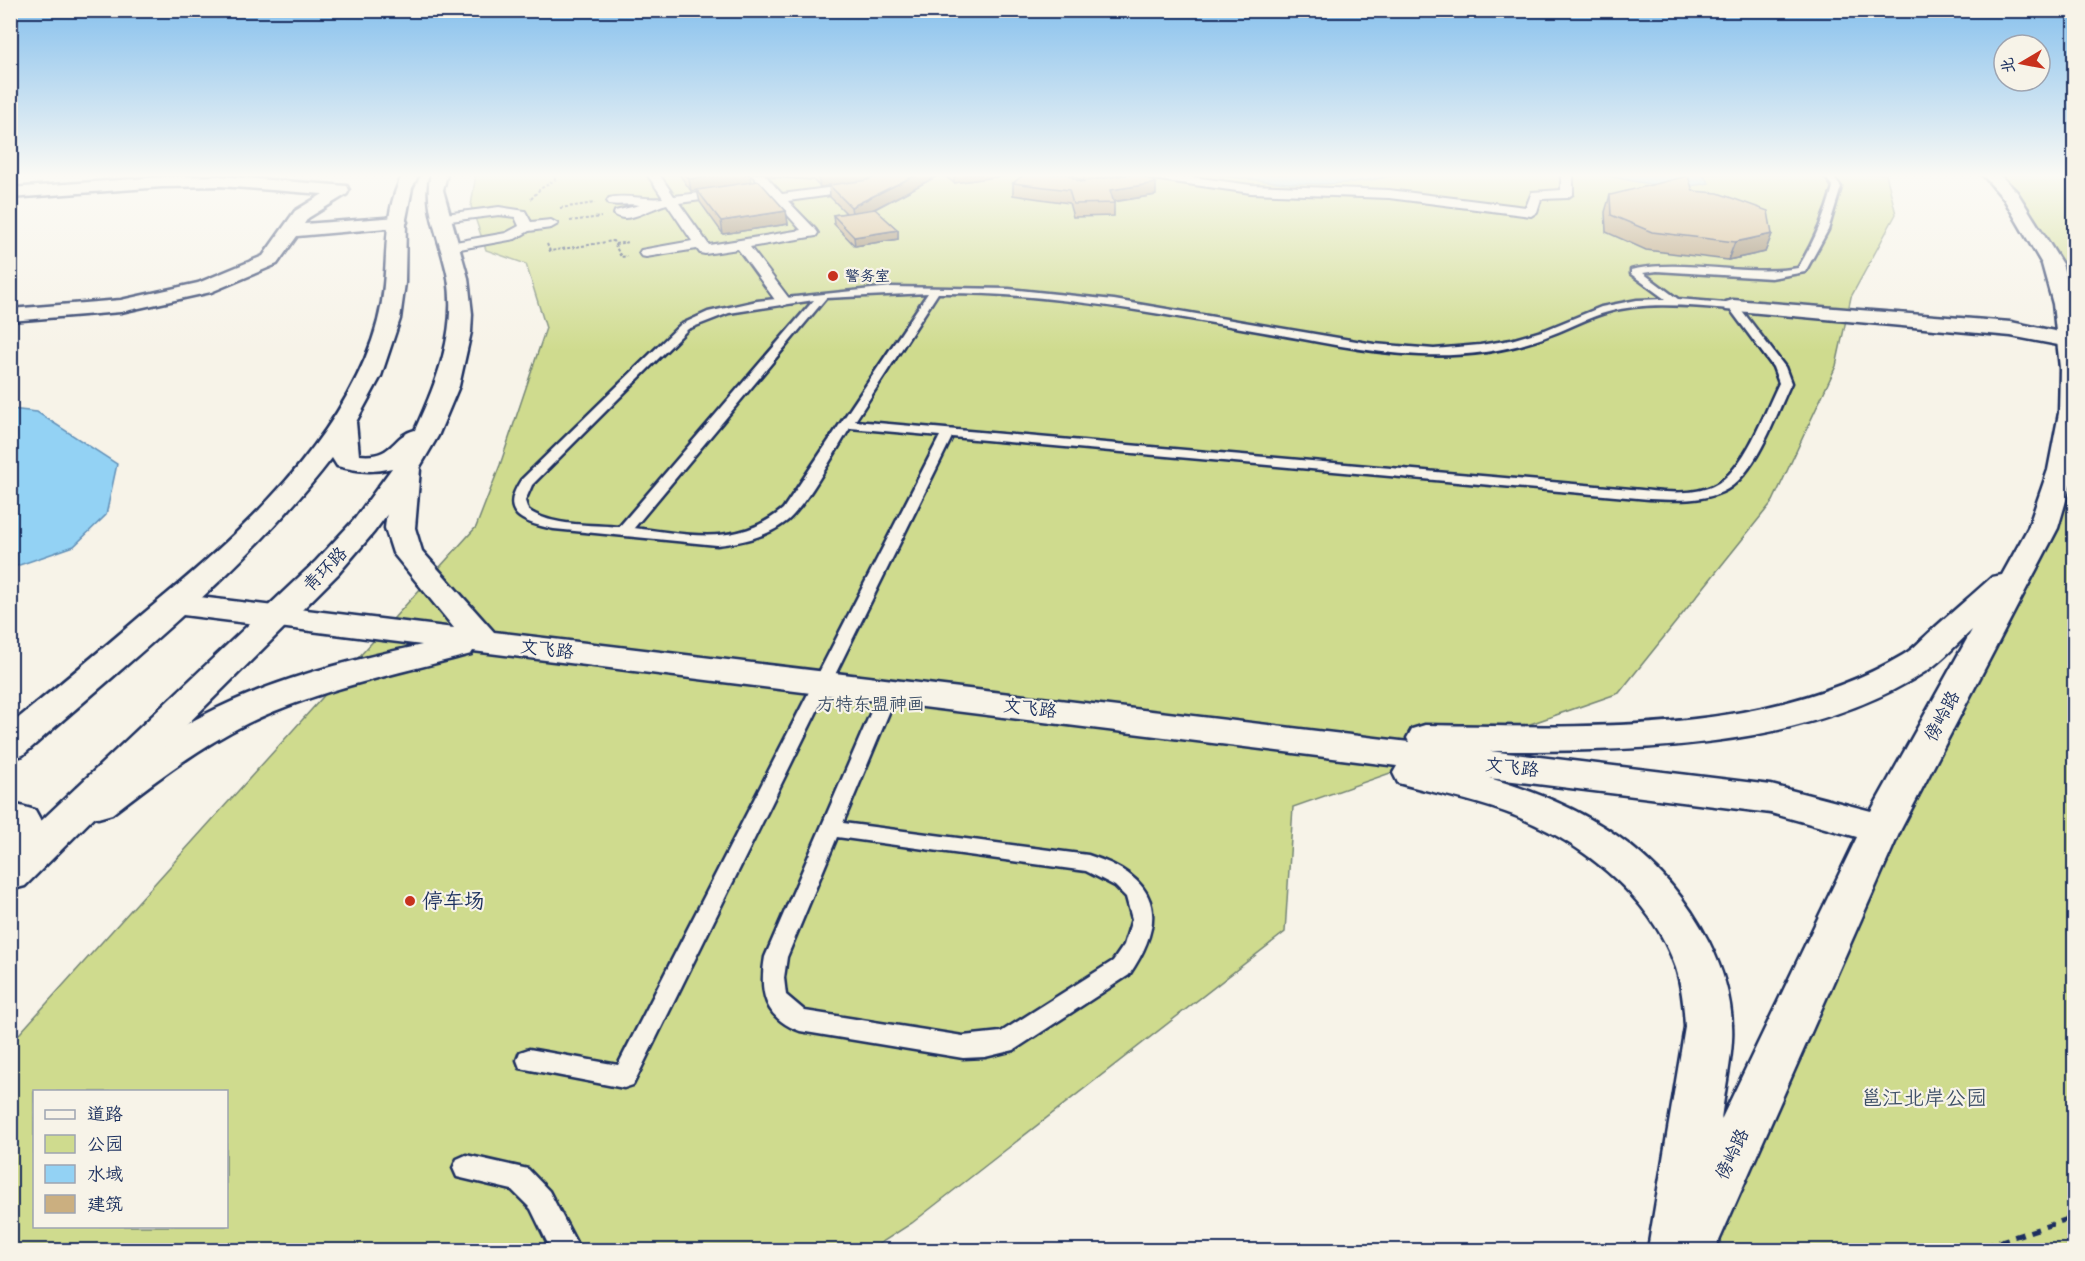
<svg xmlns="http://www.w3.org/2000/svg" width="2085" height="1261" viewBox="0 0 2085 1261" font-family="'Patrick Hand','LXGW WenKai TC',sans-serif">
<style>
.green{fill:#cfdb8e;stroke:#758576;stroke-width:1.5;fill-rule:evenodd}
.water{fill:#93d2f4;stroke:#6391b8;stroke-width:1.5}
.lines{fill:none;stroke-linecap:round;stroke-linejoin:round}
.service-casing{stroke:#1b2f5e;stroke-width:5}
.pedestrian-casing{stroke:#1b2f5e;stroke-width:4}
.minor-casing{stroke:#1b2f5e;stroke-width:5}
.tertiary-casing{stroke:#1b2f5e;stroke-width:5}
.secondary-casing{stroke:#1b2f5e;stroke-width:5}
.path-far1{stroke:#1b2f5e;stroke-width:2;stroke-dasharray:3 2;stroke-linecap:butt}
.path{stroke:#1b2f5e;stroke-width:5;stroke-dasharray:9 7;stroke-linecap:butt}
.service{fill:#f7f3e8;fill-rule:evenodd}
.pedestrian{fill:#f7f3e8;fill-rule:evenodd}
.minor{fill:#f7f3e8;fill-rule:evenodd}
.tertiary{fill:#f7f3e8;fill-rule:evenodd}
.secondary{fill:#f7f3e8;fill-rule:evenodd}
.wall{fill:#af966e;stroke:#1b2f5e;stroke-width:1.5}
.shaded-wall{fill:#8e7a5a;stroke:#1b2f5e;stroke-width:1.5}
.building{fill:#cbaf80;stroke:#1b2f5e;stroke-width:1.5}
.poi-dot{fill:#c8321e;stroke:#f7f3e8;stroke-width:2}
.labels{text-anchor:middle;stroke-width:4.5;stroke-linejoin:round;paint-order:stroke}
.far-poi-label{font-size:15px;fill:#1b2f5e;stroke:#f7f3e8;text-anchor:start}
.street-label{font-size:18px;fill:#1b2f5e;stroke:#f7f3e8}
.park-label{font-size:18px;fill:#3f5168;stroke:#f7f3e8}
.near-poi-label{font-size:21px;fill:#1b2f5e;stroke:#f7f3e8;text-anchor:start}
.near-park-label{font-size:21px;fill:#3f5168;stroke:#f7f3e8}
</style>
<rect width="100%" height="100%" fill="#f7f3e8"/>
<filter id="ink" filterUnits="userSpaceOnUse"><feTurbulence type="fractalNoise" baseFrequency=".0167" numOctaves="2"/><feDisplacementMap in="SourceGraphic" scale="12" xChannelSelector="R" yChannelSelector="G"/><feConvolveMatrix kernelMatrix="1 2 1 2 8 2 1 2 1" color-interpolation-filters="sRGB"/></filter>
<g filter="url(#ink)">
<g class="green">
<path d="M476 174H1886L1896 214 1851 297 1836 366 1773 501 1619 693 1293 807 1285 932 912 1223 870 1250H11V1043L476 527 500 465 546 328 526 264 486 250 471 206ZM34 1092H226V1226H34Z"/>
<polygon points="1990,174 2074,174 2074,1250 1687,1250 1881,829 2043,528 2072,413 2052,264"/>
</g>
<g class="water">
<path d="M1210 174H1403C1389 176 1376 180 1362 181 1312 188 1260 181 1210 174Z"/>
<path d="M1599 174H1699L1703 175 1709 183C1671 191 1636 182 1599 174Z"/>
<polygon points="11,409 37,412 117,464 106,515 74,546 11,568"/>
</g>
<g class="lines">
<g class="service-casing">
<g id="service">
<path d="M1823 174H1831L1841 187 1828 230 1805 272 1771 278 1657 271 1643 273 1678 299 1737 304 1785 367 1791 383C1776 414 1756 477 1722 492 1700 502 1673 500 1649 499L952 437 633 1085 624 1088 520 1068 517 1060 520 1052 529 1049 618 1065 940 436 850 428C835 452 806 505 787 521 767 537 742 542 717 545L554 529C524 523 498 515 521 480L680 325 708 312 757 301 891 287 1009 289 1114 300 1374 344 1434 349 1480 345 1511 340 1545 330 1601 307 1637 300 1665 299 1631 274V270L1635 269C1689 259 1744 277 1798 268 1814 242 1825 216 1833 187ZM928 293 783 509C737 548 688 534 634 528L826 298ZM938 293C1046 292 1152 312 1258 331 1311 340 1365 353 1420 355 1464 357 1512 351 1553 334 1572 327 1589 317 1608 312 1647 301 1689 306 1730 309L1773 367 1779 383C1764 413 1745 471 1713 486 1689 497 1656 491 1631 489L855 421ZM814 300 619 527C591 524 552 527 528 510L525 501 532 485 688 329 729 313Z"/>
<path d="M889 685 895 687 898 691 843 823 1088 855C1157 877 1170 915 1129 975L1014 1050 985 1057 963 1058 800 1031C764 1018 759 992 765 957L880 691 883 687ZM837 837 1086 871 1115 886 1126 897 1132 919 1124 945 1113 961 1001 1032 963 1036 805 1011 786 995 784 978 787 957Z"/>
<polygon points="466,1155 528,1169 549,1191 580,1250 551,1250 531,1209 512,1190 457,1177 453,1168 457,1159"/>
</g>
</g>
<g class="pedestrian-casing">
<g id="pedestrian">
<path d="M647 174H659L674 196 735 189 737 192 731 196 679 203 709 245 801 230 751 174H764L782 194 865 183 883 174H898L868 190 788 201 816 230 818 233 816 236 750 247 791 301 783 306 778 304 738 249 705 254 700 253 697 249 646 257 641 256 639 253 641 250 692 241 667 204C652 207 627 226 614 214L615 211 640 205C629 203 618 206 609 204L607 201 609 198C627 194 644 200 663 198Z"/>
<polygon points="1139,174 1171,174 1251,185 1389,190 1526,207 1532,192 1561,190 1561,174 1573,174 1573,194 1567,198 1541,199 1537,212 1531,216 1389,198 1251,193 1145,178"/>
<polygon points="499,207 525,211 531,222 551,220 558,224 551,228 529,231 515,239 449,251 444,250 442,247 444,244 506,233 519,226 515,217 499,215 442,222 437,221 435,218 437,215"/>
</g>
</g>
<g class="minor-casing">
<g id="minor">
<polygon points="220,176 347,186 349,190 347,194 308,218 304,224 398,217 404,218 407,222 404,226 398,227 297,236 277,264 211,292 121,312 10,321 10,309 121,300 198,283 263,256 295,211 323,194 220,186 162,187 10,198 10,188 162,177"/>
<polygon points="1733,300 2011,322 2074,335 2074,345 2069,347 2011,336 1726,310 1722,306 1726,302"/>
</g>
</g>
<g class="tertiary-casing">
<path id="tertiary" d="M1982 174H1999L2017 192 2062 264 2074 304V473L2058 528 1901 829 1715 1250 1648 1249 1685 1027C1684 1007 1682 987 1676 968 1651 894 1575 837 1505 812 1470 799 1434 793 1398 783L1393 773 1397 766 473 651 471 654C396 674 319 689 248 723 199 747 155 781 112 814L98 818 84 814 78 804 84 794C122 766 160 738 202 716 270 680 347 661 422 645L175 614 164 611 159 604 164 597 175 594 454 628 393 553 385 528 392 469 396 463 406 461 416 463 420 469 415 528 422 551 494 632 1409 742 1407 738 1412 729 1425 725C1581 727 1765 737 1903 655 1914 649 1922 639 1931 631 1951 613 1972 595 1992 577L2002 575 2028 528 2048 470 2059 413 2060 368 2053 304 2042 264 2004 199ZM1972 630 1871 811 1771 785 1490 751C1633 751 1804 751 1928 670 1944 659 1958 643 1972 630ZM1489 778 1771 813 1857 837 1721 1120C1724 1093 1734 1051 1732 1025 1731 995 1722 968 1709 942 1663 851 1584 805 1489 778Z"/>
</g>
<g class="secondary-casing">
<path id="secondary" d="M403 174H419L412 188 406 219 405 283 400 319 381 376 356 422 359 455C394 459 391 436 415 430 437 382 457 331 448 278 442 244 422 207 431 174H447L443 190 468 278 472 314 471 332 459 386 438 436 411 482 374 532 338 574 25 886 10 890V803L35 810 41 821 316 561 354 520 392 468C372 473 357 471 337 466L332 458C245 571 130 660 23 755L10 759V725C55 688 99 652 143 614 229 543 320 464 365 359 375 335 382 311 384 285 388 246 384 210 403 174Z"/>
</g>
<g class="path-far1">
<polyline points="531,199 540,189 555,180 555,176 549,174"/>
<polyline points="560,208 595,203"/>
<polyline points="570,221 601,217"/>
<polyline points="547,244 550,251 613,241 621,257 627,256"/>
<polyline points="615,244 629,242"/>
</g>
<polyline class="path" points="1987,1250 1989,1245 2074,1217"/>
<use href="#service" class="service"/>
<use href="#pedestrian" class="pedestrian"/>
<use href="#minor" class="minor"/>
<use href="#tertiary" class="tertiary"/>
<use href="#secondary" class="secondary"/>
</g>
<g class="wall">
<polygon points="679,174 750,174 751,183 786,211 788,224 723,234 700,202 697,190 691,191"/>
<polygon points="766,174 878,174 865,180 941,174 873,210 898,230 898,239 855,246 834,224 833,215 846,213 830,197 829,185 820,187 813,180 770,177"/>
<polygon points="942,174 1016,174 954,183"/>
<polygon points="1070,174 1121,174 1121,175 1094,180 1156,195 1114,202 1114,216 1073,217 1069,203 1013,195 1013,183 1083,181"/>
<polygon points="1693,191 1772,234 1765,252 1728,260 1646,250 1606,232 1605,212 1610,195"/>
</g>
<g class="shaded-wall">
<polygon points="729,174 750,174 751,183 691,191 689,179"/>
<polygon points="825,174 878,174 864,181 820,187 818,175"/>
<polygon points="918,174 941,174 853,220 851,207"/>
<polygon points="954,174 1016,174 954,183"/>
<polygon points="1084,174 1121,174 1121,175 1083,182"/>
<polygon points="1156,183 1156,195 1110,202 1110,190"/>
<polygon points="786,211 788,224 723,234 721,221"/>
<polygon points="898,230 898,239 855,246 854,237"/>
<polygon points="1772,234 1765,252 1728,260 1735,242"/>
</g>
<g class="building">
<polygon points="685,174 729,174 689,179"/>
<polygon points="880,174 918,174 851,207 829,185 868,180"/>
<polygon points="1025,174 1067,174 1080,182 1131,174 1140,174 1156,183 1110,190 1114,203 1073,204 1069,190 1013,183"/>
<polygon points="1688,176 1693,191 1718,193 1768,211 1772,234 1735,242 1652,232 1611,215 1610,195"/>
<polygon points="759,181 786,211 721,221 697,190"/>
<polygon points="875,209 898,230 854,237 833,215"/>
</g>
</g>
<linearGradient id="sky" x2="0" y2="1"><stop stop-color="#86c0ed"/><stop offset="0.5" stop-color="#fbfaf5"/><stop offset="1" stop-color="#fbfaf5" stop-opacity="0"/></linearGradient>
<rect width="2085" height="351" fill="url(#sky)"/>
<g class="poi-dot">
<circle cx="833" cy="276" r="6"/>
<circle cx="410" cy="901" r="6"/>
</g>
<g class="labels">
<g class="far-poi-label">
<text x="845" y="281">警务室</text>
</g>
<g class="street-label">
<text transform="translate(325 569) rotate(-46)" y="6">青环路</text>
<text transform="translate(547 649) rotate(7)" y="6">文飞路</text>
<text transform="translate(1030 708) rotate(7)" y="6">文飞路</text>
<text transform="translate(1942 716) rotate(-62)" y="6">傍岭路</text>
<text transform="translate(1512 767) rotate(7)" y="6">文飞路</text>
<text transform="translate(1732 1154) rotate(-65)" y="6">傍岭路</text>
</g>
<g class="park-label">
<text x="871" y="710">方特东盟神画</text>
</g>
<g class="near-poi-label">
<text x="422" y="908">停车场</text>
</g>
<g class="near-park-label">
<text x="1924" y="1105">邕江北岸公园</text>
</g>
</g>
<rect width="2085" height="1261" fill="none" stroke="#f7f3e8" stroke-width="36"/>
<rect x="18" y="18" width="2049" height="1225" fill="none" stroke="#1b2f5e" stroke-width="2" filter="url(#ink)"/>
<rect x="33" y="1090" width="195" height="138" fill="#f7f3e8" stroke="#9fa5b1" stroke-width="1.5"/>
<rect x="45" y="1110" width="30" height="9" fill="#f7f3e8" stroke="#9fa5b1" stroke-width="1.5"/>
<text x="87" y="1120" font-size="18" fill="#1b2f5e">道路</text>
<rect x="45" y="1135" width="30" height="18" fill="#cfdb8e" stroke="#9fa5b1" stroke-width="1.5"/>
<text x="87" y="1150" font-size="18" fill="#1b2f5e">公园</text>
<rect x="45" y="1165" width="30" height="18" fill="#93d2f4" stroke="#9fa5b1" stroke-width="1.5"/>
<text x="87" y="1180" font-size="18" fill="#1b2f5e">水域</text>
<rect x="45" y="1195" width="30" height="18" fill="#cbaf80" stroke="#9fa5b1" stroke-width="1.5"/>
<text x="87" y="1210" font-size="18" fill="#1b2f5e">建筑</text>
<g transform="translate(2022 63) rotate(260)"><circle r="28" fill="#f7f3e8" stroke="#9fa5b1" stroke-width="1.5"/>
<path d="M0-4.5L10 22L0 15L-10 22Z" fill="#c8321e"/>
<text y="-9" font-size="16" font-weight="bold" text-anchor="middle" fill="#1b2f5e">北</text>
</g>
</svg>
